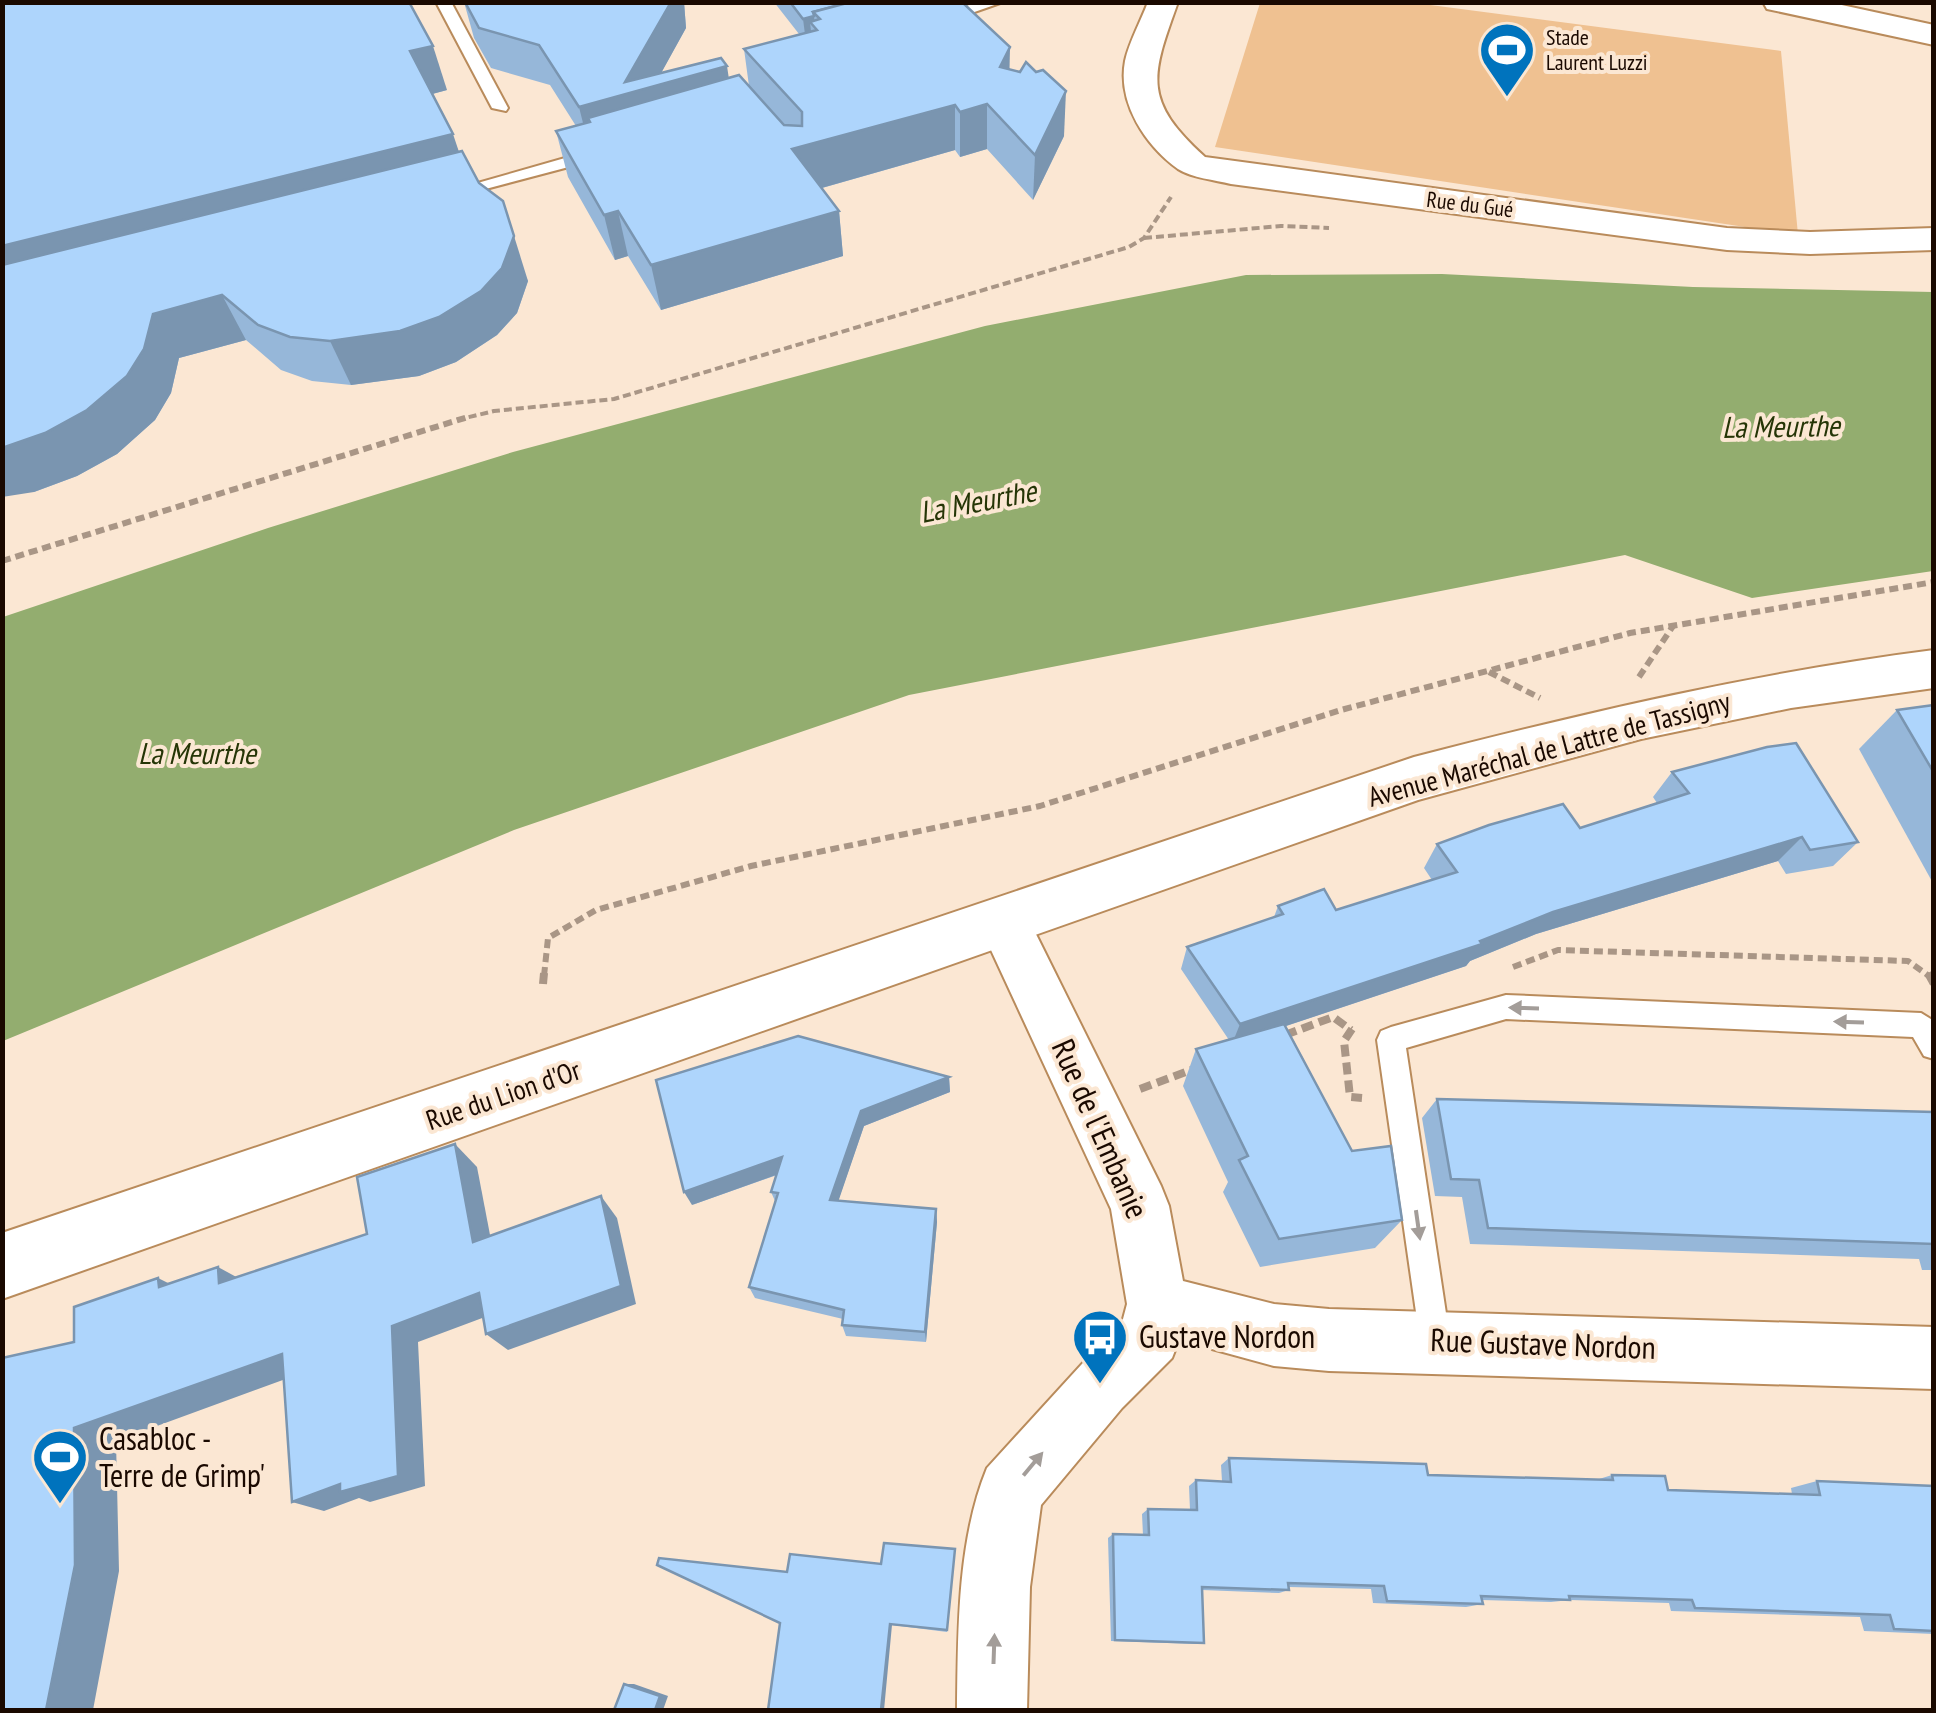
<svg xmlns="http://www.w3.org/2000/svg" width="1936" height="1713" viewBox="0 0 1936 1713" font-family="'PT Sans Narrow',sans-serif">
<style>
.green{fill:#efc191}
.water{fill:#93ad6f}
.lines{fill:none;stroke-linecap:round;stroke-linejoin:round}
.lane-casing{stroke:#b98b5b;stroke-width:4}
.street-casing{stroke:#b98b5b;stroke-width:4}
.secondary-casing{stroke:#b98b5b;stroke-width:4}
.path-far2{stroke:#a99686;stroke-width:4;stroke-dasharray:8 4;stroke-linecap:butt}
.path-far1{stroke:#a99686;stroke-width:6;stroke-dasharray:9 5;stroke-linecap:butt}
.path{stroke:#a99686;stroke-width:8;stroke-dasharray:12 6;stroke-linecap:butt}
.lane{fill:#fff;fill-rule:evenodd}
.street{fill:#fff;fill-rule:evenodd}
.secondary{fill:#fff;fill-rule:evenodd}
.wall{fill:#96b7d9}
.shaded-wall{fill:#7a95b0}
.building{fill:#aed5fc;stroke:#7a95b0;stroke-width:2.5}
.oneway{fill:#a39d99}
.labels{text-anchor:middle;stroke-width:8;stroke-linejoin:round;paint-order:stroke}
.far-poi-label{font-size:22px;fill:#1a0900;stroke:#fbe7d3;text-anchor:start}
.far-street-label{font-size:22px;fill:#1a0900;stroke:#fbe7d3}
.street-label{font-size:28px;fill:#1a0900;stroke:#fbe7d3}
.water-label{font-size:30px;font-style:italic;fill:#253506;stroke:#fbe7d3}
.near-street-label{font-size:32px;fill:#1a0900;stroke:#fbe7d3}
.near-poi-label{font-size:32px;fill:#1a0900;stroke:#fbe7d3;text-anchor:start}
</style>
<rect width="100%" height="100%" fill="#fbe7d3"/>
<polygon class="green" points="1260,3 1415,3 1781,51 1798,235 1215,147"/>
<polygon class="water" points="1442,274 1693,287 1933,292 1933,571 1752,598 1625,555 909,695 514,830 3,1041 3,617 268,528 513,452 985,326 1246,275"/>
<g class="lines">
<g class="lane-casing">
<g id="lane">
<polygon points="436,2 451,2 508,108 506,111 492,108"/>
<polygon points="977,2 1003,2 963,16 971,24 963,29 945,14"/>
<polygon points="593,150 599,151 599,159 448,199 439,194"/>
<polygon points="1506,995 1921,1013 1934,1021 1934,1059 1924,1056 1913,1037 1506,1019 1406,1048 1450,1340 1446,1351 1435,1355 1424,1351 1420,1340 1377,1040 1381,1031 1391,1027"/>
</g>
</g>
<g class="street-casing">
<g id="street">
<path d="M1148 2H1178C1151 77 1142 100 1205 157L1727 228 1810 232 1934 228V250L1810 254 1727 250 1231 184C1215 180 1192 178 1178 169 1146 146 1117 103 1125 61 1129 42 1141 21 1148 2Z"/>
<path d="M1004 899 1022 906 1161 1186 1169 1206 1183 1281 1274 1304 1329 1309 1934 1327V1389L1329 1371 1274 1366 1179 1340 1172 1358 1122 1408 1041 1505 1030 1587 1027 1710H957C958 1632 957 1541 987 1468L1123 1319 1127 1304 1111 1209 978 922 986 906Z"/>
</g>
</g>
<g class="secondary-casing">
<g id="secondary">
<polygon points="1763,2 1828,2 1934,25 1934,45 1767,9"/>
<path d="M1934 650V688L1791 708 1641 739 1418 800 2 1299V1233L1414 757C1589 712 1754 673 1934 650Z"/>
</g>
</g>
<g class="path-far2">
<polyline points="1144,238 1281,226 1329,228"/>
<polyline points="457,420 494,411 614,399 1129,247 1144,238 1171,197"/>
</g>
<g class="path-far1">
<polyline points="2,561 468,417"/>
<polyline points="1489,672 1540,698"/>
<polyline points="1639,677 1673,626"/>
<polyline points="1513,967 1558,950 1908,961 1929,976"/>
<polyline points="544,976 548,938 596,910 751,866 1040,806 1341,710 1630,633 1934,582"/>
</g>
<g class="path">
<polyline points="1928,973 1934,984"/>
<polyline points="543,984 544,973"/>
<polyline points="1352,1029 1344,1041 1350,1097 1362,1098"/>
<polyline points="1285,1035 1333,1017 1351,1030"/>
<polyline points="1140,1089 1194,1069"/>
</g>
<use href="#lane" class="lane"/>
<use href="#street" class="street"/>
<use href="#secondary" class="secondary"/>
</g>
<g class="wall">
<polygon points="2,2 447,90 432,94 459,152 528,281 517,313 497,335 456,362 419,376 351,385 312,381 281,370 246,340 179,358 171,393 155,420 117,454 77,476 34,492"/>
<polygon points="464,2 684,2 686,28 661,73 729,78 749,86 744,49 799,34 774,2 962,2 1009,69 1064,136 1033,200 987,149 960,157 955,150 822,188 839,211 843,256 661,310 628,256 615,260 568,177 556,131 576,126 550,85 491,68 474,38"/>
<polygon points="1934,705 1934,885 1859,749 1897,710"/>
<polygon points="1672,772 1858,842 1833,866 1786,874 1778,861 1536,934 1470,961 1466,966 1286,1026 1352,1151 1402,1220 1375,1248 1260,1267 1223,1192 1228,1182 1183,1086 1196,1049 1229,1040 1181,969 1187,947 1274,917 1278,906 1336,910 1432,880 1424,868 1437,844 1580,828 1657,803 1653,797"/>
<polygon points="949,1077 950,1092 864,1126 838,1201 936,1209 937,1222 926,1342 846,1336 842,1325 843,1319 755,1298 749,1287 775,1201 771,1192 777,1175 692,1205"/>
<polygon points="1437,1099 1934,1112 1934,1270 1922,1270 1919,1259 1470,1244 1462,1197 1435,1196 1422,1118"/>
<polygon points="1229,1458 1428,1475 1596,1480 1612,1475 1668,1490 1792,1494 1791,1488 1817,1481 1934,1486 1934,1634 1864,1631 1860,1617 1671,1611 1669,1603 1570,1600 1551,1602 1482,1600 1483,1604 1466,1607 1373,1603 1371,1589 1289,1587 1289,1590 1279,1593 1202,1590 1204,1643 1196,1644 1111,1641 1108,1538 1113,1534 1143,1535 1142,1514 1148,1509 1190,1510 1189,1486 1196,1480 1222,1481 1221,1465"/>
<polygon points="955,1553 947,1632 892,1625 787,1572 881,1564"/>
</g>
<g class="shaded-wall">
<polygon points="671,2 684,2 686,28 654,86 727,66 733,106 590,122 588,118 594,146 589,147 579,107 625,82"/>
<polygon points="814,16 815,27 810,22 812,41 806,42 803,19"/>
<polygon points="433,46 447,90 425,96 410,51"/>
<polygon points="1010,47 1009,92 1000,67"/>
<polygon points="1066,91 1064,136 1033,200 1035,155"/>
<polygon points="987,104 987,149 960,157 960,112"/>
<polygon points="955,105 955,150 797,195 792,149"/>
<polygon points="453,134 468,179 2,298 2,246"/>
<polygon points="618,211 628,256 615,260 604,215"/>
<polygon points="839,211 843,256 661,310 651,265"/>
<polygon points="514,236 528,281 517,313 497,335 456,362 419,376 351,385 330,341"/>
<polygon points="222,295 246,340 179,358 171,393 155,420 117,454 77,476 34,492 2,497 2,448 153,314"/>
<polygon points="1802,837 1778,861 1536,934 1470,961 1466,966 1232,1044 1240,1024 1480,941 1553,912"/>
<polygon points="949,1077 950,1092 864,1126 834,1214 830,1200 861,1111"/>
<polygon points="455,1144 477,1167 495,1261 473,1242"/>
<polygon points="782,1157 787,1171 692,1205 684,1192"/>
<polygon points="601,1196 617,1218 636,1304 508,1350 486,1334"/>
<polygon points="936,1209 937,1222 926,1342 925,1332"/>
<polygon points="218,1267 251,1285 219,1283"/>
<polygon points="158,1278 194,1296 159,1287"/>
<polygon points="479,1293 501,1311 418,1342 425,1486 370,1502 359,1498 324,1511 292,1502 392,1326"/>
<polygon points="282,1354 313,1369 116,1441 119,1571 93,1710 46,1710 74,1428"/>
<polygon points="890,1624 892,1625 884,1710 881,1710"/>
<polygon points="624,1684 634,1684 668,1696 663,1710 655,1710"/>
</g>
<g class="building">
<polygon points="2,2 409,2 433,46 410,51 453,134 2,246"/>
<polygon points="465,2 671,2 625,82 721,58 727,66 579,107 539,45 479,28"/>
<polygon points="790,2 851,2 813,12 814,16 803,19"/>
<polygon points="851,2 962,2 1010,47 1000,67 1020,72 1026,62 1036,72 1043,70 1066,91 1035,155 987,104 960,112 955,105 792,149 839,211 651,265 618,211 604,215 556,131 590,122 588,118 739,75 784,125 802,126 802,112 744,49 817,30 810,22 820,19 813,12"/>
<polygon points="462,151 479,183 503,201 514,236 502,268 481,291 439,317 400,331 330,341 290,337 258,325 222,295 153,314 144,349 127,376 87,410 45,433 2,448 2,265"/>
<polygon points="1934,705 1934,773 1897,710"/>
<polygon points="1796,743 1858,842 1810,850 1802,837 1553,912 1480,941 1482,944 1240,1024 1187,947 1283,914 1278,906 1324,889 1336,910 1457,872 1437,844 1489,825 1563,804 1580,828 1689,793 1672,772 1767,747"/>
<polygon points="1284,1024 1352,1151 1391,1146 1402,1220 1279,1239 1239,1160 1248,1156 1196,1049"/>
<polygon points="798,1036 949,1077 861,1111 830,1200 936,1209 925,1332 842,1325 844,1310 749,1287 778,1193 771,1192 782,1157 684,1192 656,1080"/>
<polygon points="1437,1099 1934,1112 1934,1244 1488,1228 1479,1180 1451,1179"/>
<polygon points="455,1144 473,1242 601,1196 621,1286 486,1334 479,1293 392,1326 398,1476 340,1492 340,1484 292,1502 282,1354 74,1428 75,1565 46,1710 2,1710 2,1358 74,1342 74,1307 158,1278 159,1287 218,1267 219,1283 367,1234 357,1177"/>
<polygon points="1229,1458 1426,1464 1428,1475 1613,1480 1612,1475 1665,1476 1668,1490 1820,1495 1817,1481 1934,1486 1934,1631 1894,1629 1890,1615 1695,1608 1692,1600 1569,1596 1570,1600 1481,1596 1483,1604 1387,1601 1384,1586 1288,1583 1289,1590 1202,1587 1204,1643 1115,1640 1113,1534 1149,1535 1148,1509 1197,1510 1196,1480 1231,1482"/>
<polygon points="884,1543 955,1549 947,1630 890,1624 881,1710 768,1710 780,1623 657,1565 659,1558 787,1572 790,1554 881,1564"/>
<polygon points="624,1684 660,1696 655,1710 614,1710"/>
</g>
<defs><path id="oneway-solid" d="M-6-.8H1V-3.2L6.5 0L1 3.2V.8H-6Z" transform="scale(2.5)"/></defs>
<g class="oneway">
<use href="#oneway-solid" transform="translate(1524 1008) rotate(-178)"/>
<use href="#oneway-solid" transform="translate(1849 1022) rotate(-178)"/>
<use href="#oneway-solid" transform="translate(1418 1225) rotate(82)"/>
<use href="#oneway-solid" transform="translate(1033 1464) rotate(-50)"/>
<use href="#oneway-solid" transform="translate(994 1649) rotate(-88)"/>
</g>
<defs>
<g id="stadium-pin" transform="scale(2.875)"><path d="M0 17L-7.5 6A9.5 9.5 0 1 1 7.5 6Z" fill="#0073bd" stroke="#fbe7d3"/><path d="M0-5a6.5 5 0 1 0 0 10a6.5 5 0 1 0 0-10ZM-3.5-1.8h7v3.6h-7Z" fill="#fff"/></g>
<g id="bus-pin" transform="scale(2.875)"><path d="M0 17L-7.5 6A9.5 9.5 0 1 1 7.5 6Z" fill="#0073bd" stroke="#fbe7d3"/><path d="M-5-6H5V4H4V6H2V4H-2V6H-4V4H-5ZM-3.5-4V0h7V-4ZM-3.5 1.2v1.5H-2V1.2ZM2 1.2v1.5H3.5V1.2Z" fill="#fff"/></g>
</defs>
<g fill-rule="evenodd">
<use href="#stadium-pin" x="1507" y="50"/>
<use href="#bus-pin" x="1100" y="1337"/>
<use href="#stadium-pin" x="60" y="1457"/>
</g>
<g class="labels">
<g class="far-poi-label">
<text x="1546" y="45">Stade<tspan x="1546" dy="25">Laurent Luzzi</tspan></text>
</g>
<g class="far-street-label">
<text transform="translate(1470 204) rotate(7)" y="8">Rue du Gué</text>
</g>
<g class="street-label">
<text transform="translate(1549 749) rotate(-15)" y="10">Avenue Maréchal de Lattre de Tassigny</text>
<text transform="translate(503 1095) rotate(-19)" y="10">Rue du Lion d'Or</text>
</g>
<g class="water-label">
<text transform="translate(1781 427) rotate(-1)" y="10">La Meurthe</text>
<text transform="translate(978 502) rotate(-11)" y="10">La Meurthe</text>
<text x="197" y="764">La Meurthe</text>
</g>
<g class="near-street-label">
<text transform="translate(1100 1129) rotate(66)" y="11">Rue de l'Embanie</text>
<text transform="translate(1543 1344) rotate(2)" y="11">Rue Gustave Nordon</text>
</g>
<g class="near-poi-label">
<text x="1139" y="1348">Gustave Nordon</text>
<text x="99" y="1450">Casabloc -<tspan x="99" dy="37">Terre de Grimp'</tspan></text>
</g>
</g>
<rect width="1936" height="1713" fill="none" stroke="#1a0900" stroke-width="10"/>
</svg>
